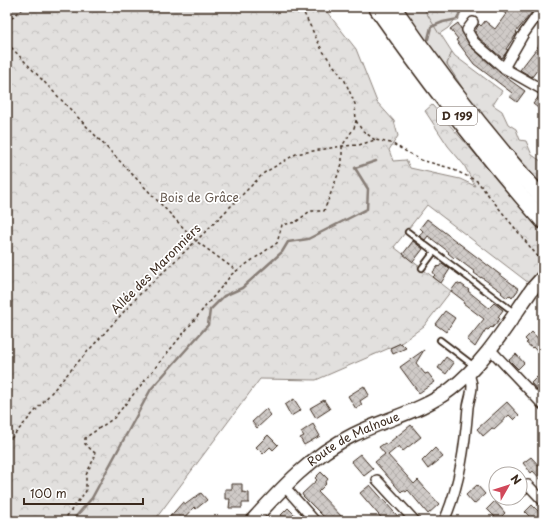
<svg xmlns="http://www.w3.org/2000/svg" width="550" height="528" viewBox="0 0 550 528" font-family="'Playpen Sans',sans-serif">
<style>
.green{fill:#e2e0de;stroke:#8e857e}
.forest{fill:url(#forest-crowns);stroke:#8e857e}
.lines{fill:none;stroke-linecap:round;stroke-linejoin:round}
.stream{stroke:#887e77;stroke-width:2.5}
.building{fill:url(#building-cross-hatch);stroke:#3b2a1e}
.service-casing{stroke:#3b2a1e;stroke-width:8}
.minor-casing{stroke:#3b2a1e;stroke-width:12}
.secondary-casing{stroke:#3b2a1e;stroke-width:16}
.trunk-casing{stroke:#3b2a1e;stroke-width:18}
.path{stroke:#3b2a1e;stroke-width:1.5;stroke-dasharray:3 3;stroke-linecap:butt}
.service{stroke:#fff;stroke-width:4.5}
.minor{stroke:#fff;stroke-width:9}
.secondary{stroke:#fff;stroke-width:13}
.trunk{stroke:#fff;stroke-width:15}
.labels{text-anchor:middle;stroke-width:3.5;stroke-linejoin:round;paint-order:stroke}
.shield{fill:#fff;stroke:#766a62;stroke-width:1}
.shield-label{font-size:11px;font-weight:bold;fill:#3b2a1e}
.park-label{font-size:12px;fill:#65584e;stroke:#fff}
.street-label{font-size:12px;fill:#3b2a1e;stroke:#fff}
</style>
<defs>
<pattern id="forest-crowns" width="20" height="18" patternUnits="userSpaceOnUse"><rect width="20" height="18" fill="#e2e0de"/><path d="M2 6a3 3 0 1 1 6 0M12 15a3 3 0 1 1 6 0" fill="none" stroke="#c3c0be"/></pattern>
<pattern id="building-cross-hatch" width="8" height="8" patternUnits="userSpaceOnUse"><rect width="8" height="8" fill="#cfcac7"/><path d="M0 0l8 8M0 8l8-8" fill="none" stroke="#b3aeaa"/></pattern>
</defs>
<rect width="100%" height="100%" fill="#fff"/>
<filter id="ink" filterUnits="userSpaceOnUse"><feTurbulence type="fractalNoise" baseFrequency=".025" numOctaves="2"/><feDisplacementMap in="SourceGraphic" scale="8" xChannelSelector="R" yChannelSelector="G"/><feConvolveMatrix kernelMatrix="1 2 1 2 8 2 1 2 1" color-interpolation-filters="sRGB"/></filter>
<g filter="url(#ink)">
<polygon class="green" points="400,7 423,7 452,52 447,64 482,118"/>
<g class="forest">
<polygon points="7,7 323,7 356,49 377,102 394,121 398,136 389,150 393,161 406,160 410,168 460,179 475,186 464,165 448,146 425,111 432,105 543,231 543,254 534,287 427,205 394,247 451,291 424,326 401,343 316,380 260,379 154,521 7,521"/>
<polygon points="423,7 466,7 448,28 439,34"/>
<polygon points="452,52 455,56 502,91 493,105 502,111 508,124 516,129 520,140 526,141 532,155 541,161 543,161 543,189 482,118 447,64"/>
</g>
<g class="lines">
<g class="stream">
<polyline points="428,39 431,27 443,22 458,19 461,7"/>
<polyline points="72,521 92,498 151,389 208,325 210,310 224,296 242,288 282,252 288,242 308,239 367,209 368,189 355,168 376,161"/>
</g>
</g>
<g class="building">
<polygon points="497,7 528,7 533,11 516,32 517,33 506,49 508,50 502,58 479,38 475,31 479,24 481,26 485,21 495,29 506,14"/>
<polygon points="458,23 470,46 500,73 525,91 517,102 509,96 512,93 474,64 456,40 458,39 450,29"/>
<polygon points="543,40 543,62 532,77 520,70"/>
<polygon points="540,95 543,96 543,112 533,104"/>
<polygon points="427,219 519,289 512,298 509,295 507,298 501,293 502,292 481,277 481,278 474,273 475,272 455,257 454,258 448,253 449,252 428,236 425,240 419,236 423,231 420,228"/>
<polygon points="413,241 423,249 413,262 403,254"/>
<polygon points="442,263 450,269 441,283 433,277 435,275 433,272 438,266 439,267"/>
<polygon points="457,283 460,285 461,284 469,290 468,291 489,308 494,303 503,310 498,317 500,319 492,328 491,327 488,330 486,329 475,347 467,340 484,319 463,303 464,301 451,291"/>
<polygon points="445,311 455,318 446,332 435,324"/>
<polygon points="532,332 543,344 543,358 533,347 532,348 526,343 528,342 525,339"/>
<polygon points="401,343 406,348 393,354 390,348"/>
<polygon points="424,350 416,363 425,374 428,373 435,382 419,393 400,367"/>
<polygon points="516,354 524,363 518,369 509,360"/>
<polygon points="446,357 454,363 446,374 438,368"/>
<polygon points="537,377 543,383 543,388 539,392 531,383"/>
<polygon points="364,386 369,395 360,401 362,405 356,409 348,396"/>
<polygon points="294,399 301,410 291,416 285,405"/>
<polygon points="324,400 330,409 316,418 310,408"/>
<polygon points="507,402 519,415 514,420 509,415 494,429 492,428 483,436 477,429"/>
<polygon points="266,409 271,415 257,428 252,422"/>
<polygon points="313,424 320,436 304,445 300,438 304,436 301,432"/>
<polygon points="411,425 421,437 403,451 399,446 388,455 414,484 418,480 439,504 428,514 408,490 406,492 403,490 401,492 375,462 385,454 379,447 385,443 386,445"/>
<polygon points="268,435 278,445 273,450 270,447 263,454 256,447"/>
<polygon points="435,448 443,457 428,469 422,461"/>
<polygon points="360,454 373,469 364,476 351,461"/>
<polygon points="531,457 543,470 543,482 533,471 531,473 523,463"/>
<polygon points="321,472 328,479 325,483 326,484 318,492 346,521 328,521 303,496 302,494 317,480 315,478"/>
<polygon points="232,484 242,484 242,492 249,493 249,503 242,503 242,508 229,508 230,499 225,499 225,489 232,489"/>
<polygon points="370,485 402,521 384,521 360,493"/>
<polygon points="477,485 485,494 474,504 466,495"/>
<polygon points="201,493 207,500 196,509 194,507 181,521 166,521 183,502 186,504"/>
<polygon points="495,501 505,513 498,520 487,509"/>
<polygon points="532,505 543,516 543,521 534,521 525,512"/>
<polygon points="288,508 301,521 286,521 281,515"/>
</g>
<g class="lines">
<g class="service-casing">
<g id="service">
<polyline points="408,232 515,313"/>
<polyline points="422,268 434,252"/>
<polyline points="440,340 474,366"/>
</g>
</g>
<g class="minor-casing">
<g id="minor">
<polyline points="473,22 467,30 474,42 504,68 543,90"/>
<polyline points="504,68 523,35 543,7"/>
<polyline points="490,349 543,405"/>
<polyline points="377,480 415,521"/>
<polyline points="284,486 315,521"/>
<polyline points="520,492 528,485 543,501"/>
<path d="M444 521C460 485 465 446 468 407 469 400 472 393 472 386 472 382 470 378 469 374"/>
</g>
</g>
<g class="secondary-casing">
<g id="secondary">
<path id="s1" d="M252 521C282 488 312 455 353 435 385 419 423 411 451 389 486 362 508 323 533 288L543 277"/>
</g>
</g>
<g class="trunk-casing">
<g id="trunk">
<path d="M376 7C428 81 483 153 543 221"/>
<path d="M393 7C439 74 489 138 543 199"/>
</g>
</g>
<g class="path">
<polyline points="7,22 25,7"/>
<polyline points="7,43 196,241 237,271"/>
<polyline points="356,121 362,130 375,140"/>
<polyline points="7,443 79,361 141,293 196,241 264,173 296,154 342,146 359,145 375,140 391,143 421,160 450,168 477,181 543,263"/>
<polyline points="63,521 86,491 86,475 96,454 85,444 85,438 114,418 232,274 277,243 282,225 296,222 310,211 324,211 342,164 342,146 354,128 356,121 355,104 345,81 322,50 301,7"/>
</g>
<use href="#service" class="service"/>
<use href="#minor" class="minor"/>
<use href="#secondary" class="secondary"/>
<use href="#trunk" class="trunk"/>
</g>
</g>
<g class="labels">
<rect class="shield" x="437" y="107" width="40" height="18" rx="3"/>
<g class="shield-label">
<text x="457" y="120">D 199</text>
</g>
<g class="park-label">
<text x="199" y="202">Bois de Grâce</text>
</g>
<g class="street-label">
<text transform="translate(156 269) rotate(-45)" y="4">Allée des Maronniers</text>
<text dy="4" stroke="none"><textPath href="#s1" startOffset="132">Route de Malnoue</textPath></text>
</g>
</g>
<rect width="550" height="528" fill="none" stroke="#fff" stroke-width="24"/>
<rect x="12" y="12" width="526" height="504" fill="none" stroke="#3b2a1e" stroke-width="1.5" filter="url(#ink)"/>
<g transform="translate(508 486) rotate(51)"><circle r="19" fill="#ffffff" stroke="#b1aaa5"/>
<path d="M0-3L7 15L0 10L-7 15Z" fill="#d1495b"/>
<text y="-6" font-size="11" font-weight="bold" text-anchor="middle" fill="#3b2a1e">N</text>
</g>
<path d="M24 498v6h119v-6" fill="none" stroke="#3b2a1e" stroke-width="2"/>
<text x="30" y="498" font-size="12" fill="#3b2a1e" stroke="#ffffff" stroke-width="3" paint-order="stroke">100 m</text>
</svg>
